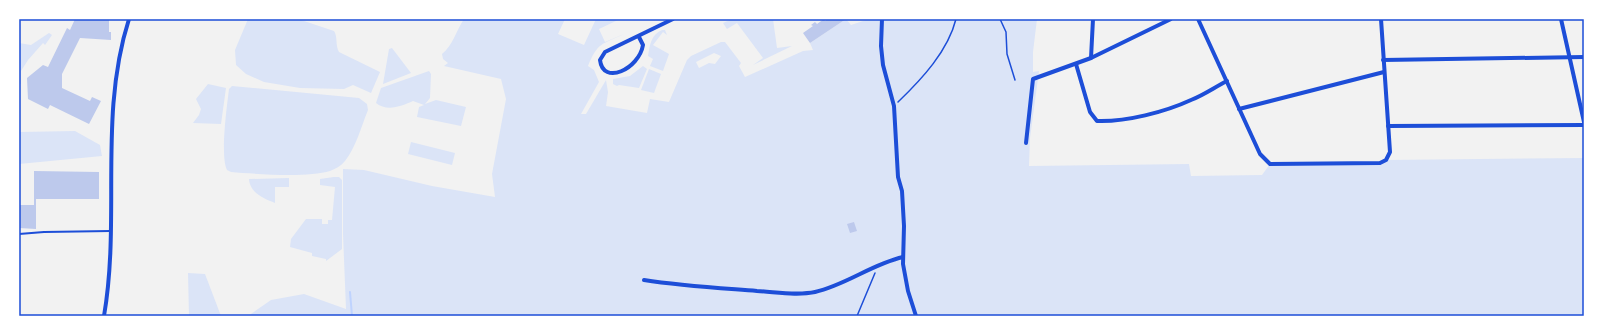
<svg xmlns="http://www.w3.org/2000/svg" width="1603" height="335" viewBox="0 0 1603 335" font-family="Manrope,sans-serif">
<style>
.green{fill:#dbe4f7;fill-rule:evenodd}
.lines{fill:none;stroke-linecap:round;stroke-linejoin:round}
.stream{stroke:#bfd3fe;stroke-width:2}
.building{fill:#bdc9ec}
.path{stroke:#1d4ed8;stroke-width:1.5}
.service{stroke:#1d4ed8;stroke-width:2}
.minor{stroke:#1d4ed8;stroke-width:4}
.neatline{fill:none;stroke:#1d4ed8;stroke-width:1.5}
</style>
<rect width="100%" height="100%" fill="#f2f2f2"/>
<g class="green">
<path d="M248 19H298L334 31C338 37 335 45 339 52L380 72 371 93 353 85 344 89 300 88 264 82 246 74 236 65 235 50Z"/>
<path d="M464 19H565L558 34 584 45 596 19H617L618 20 599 29 605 42 624 34C601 45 598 42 588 66L594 70 599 82 581 114H586L606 80 608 92 606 106 647 113 650 99 669 102 687 60 691 56 721 42H725L741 63 739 66 745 77 803 51 813 50 810 43 846 19 851 25 869 19H1037L1033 52V72L1039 71 1030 138 1029 166 1189 164 1191 176 1262 175 1270 164 1380 163 1386 160 1584 158V316H248L271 300 304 294 346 309 343 234V169L364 170 432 186 495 197 492 174 506 99 501 79 444 66 448 63 443 59 442 54C453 45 456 31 464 19ZM714 53 721 56 715 64 709 63 699 68 696 62Z"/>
<polygon points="732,19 773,19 777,48 792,46 753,65 763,58 737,23 727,29 723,23"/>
<path d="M662 30H665L667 35 663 32 653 45 669 54 663 71 650 66 653 59 648 56C650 44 651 35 662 30Z"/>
<polygon points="49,33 52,35 45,45 43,43 28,60 21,71 21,84 19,84 19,43 31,45"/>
<polygon points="392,48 411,73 383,84 389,49"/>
<polygon points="643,66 647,69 639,88 619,85 617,86 613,84 613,79 630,76"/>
<polygon points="649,69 661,74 654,93 641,90"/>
<path d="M429 71 431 74 430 98 425 104 436 100 466 107 461 126 417 117 419 107 424 105 413 101C402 106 387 112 376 103L381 88Z"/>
<polygon points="208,84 226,88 221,124 193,123 199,115 201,109 196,99"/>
<path d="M232 86 359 98 367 104 368 110C361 127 356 147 345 161 341 166 335 169 330 171 308 178 255 174 231 172L227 170C220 156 227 106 229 89Z"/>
<polygon points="75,131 100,145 102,156 19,164 19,132"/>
<polygon points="411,142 455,153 452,165 408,154"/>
<polygon points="334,177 339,177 342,180 342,249 326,261 326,259 312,256 312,253 290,247 291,239 306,219 322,219 322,224 328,224 328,220 332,220 335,187 320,185 320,179"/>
<path d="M289 178V187H275V203C264 199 250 193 249 179Z"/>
<polygon points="188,273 205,274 221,316 189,316"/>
</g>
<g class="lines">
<polyline class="stream" points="350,292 352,316"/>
</g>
<g class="building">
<polygon points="75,19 109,19 109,32 111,32 111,40 80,38 62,74 62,88 90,101 92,97 101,101 89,124 50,105 48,109 28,99 27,78 43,65 48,67 67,28 70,30"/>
<polygon points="824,19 825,21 827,19 846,19 810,43 803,33 813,26 811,25 815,22 817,24"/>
<polygon points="34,171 99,172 99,199 36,199 36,229 19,228 19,205 34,205"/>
<polygon points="854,222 857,231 850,233 847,224"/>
</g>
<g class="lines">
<g class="path">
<polyline points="1000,19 1006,32 1007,54 1015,80"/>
<path d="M898 102C922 79 948 51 956 19"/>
<polyline points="857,316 875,273"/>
</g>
<polyline class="service" points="19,234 44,232 110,231"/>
<g class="minor">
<polyline points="882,19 881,46 883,65 894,106 898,177 902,191 904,226 903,264 908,291 916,316"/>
<polyline points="1198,19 1260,154 1270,164 1380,163 1386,160 1390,152 1381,19"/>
<polyline points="1561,19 1584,122"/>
<path d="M639 37 643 45C639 69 603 86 600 60L605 52 673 19"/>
<polyline points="1091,58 1093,19"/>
<polyline points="1383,60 1584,57"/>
<path d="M1076 64 1090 112 1097 121C1126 122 1165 112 1191 100 1204 95 1215 87 1227 81"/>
<polyline points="1239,109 1384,72"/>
<polyline points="1388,126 1584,125"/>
<polyline points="1026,143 1033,79 1091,58 1171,19"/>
<path d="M644 280C682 286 719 288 757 291 776 292 797 296 815 292 846 285 872 264 903 257"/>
<path d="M104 316C121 217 98 116 129 19"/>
</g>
</g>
<rect width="1603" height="335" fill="none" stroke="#ffffff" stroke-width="40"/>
<rect x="20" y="20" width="1563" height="295" class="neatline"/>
</svg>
